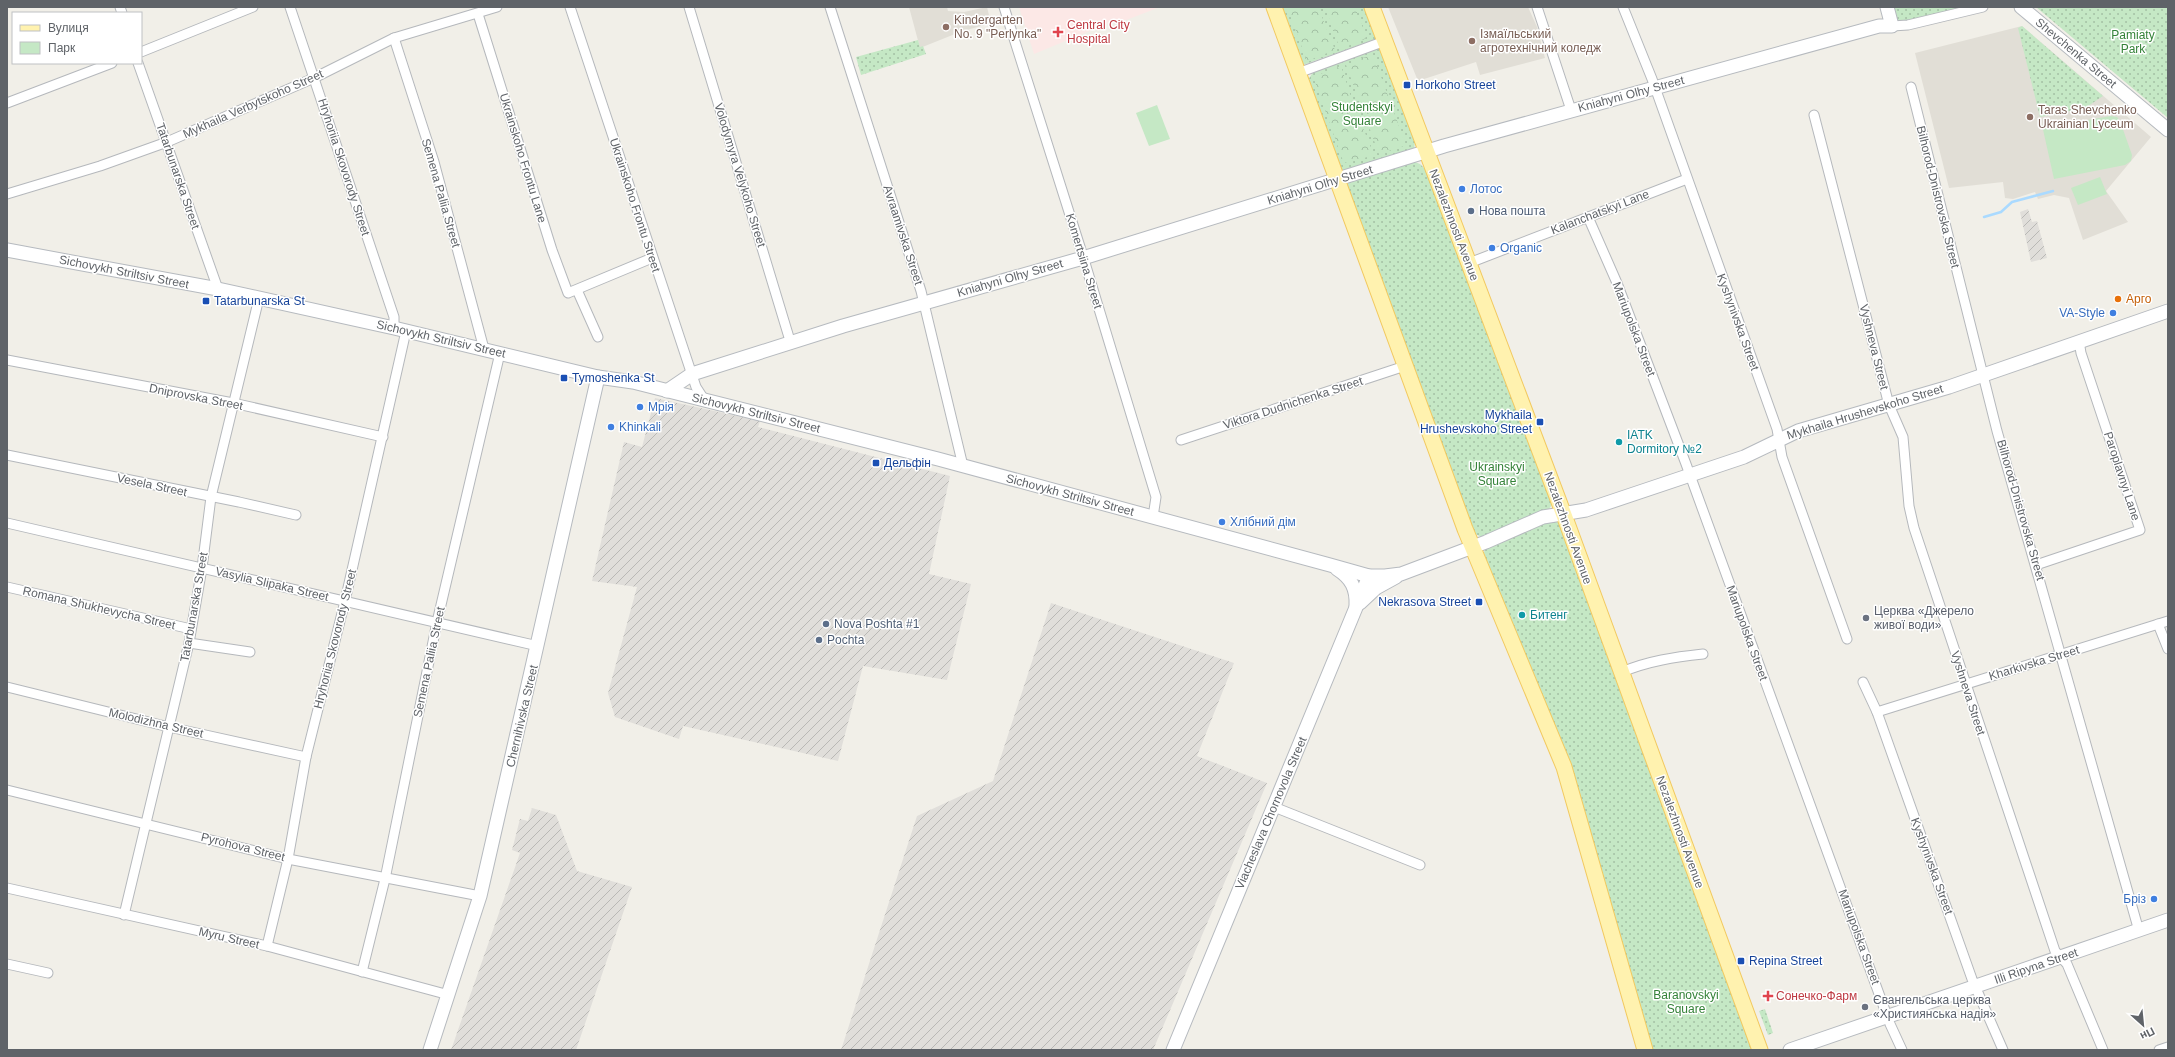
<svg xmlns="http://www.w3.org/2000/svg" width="2175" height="1057" viewBox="0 0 2175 1057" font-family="Helvetica,sans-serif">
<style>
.industrial{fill:url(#industrial-furrows)}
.education{fill:#e1ded6}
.medical{fill:#fce8e6}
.green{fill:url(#green-dots)}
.forest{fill:url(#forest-crowns)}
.pitch{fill:#c5e8c5}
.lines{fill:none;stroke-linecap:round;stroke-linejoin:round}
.stream{stroke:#aadaff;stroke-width:2.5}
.street-casing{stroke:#b5b8bc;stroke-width:11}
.secondary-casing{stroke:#b6babf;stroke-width:15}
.primary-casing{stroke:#f2c960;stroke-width:17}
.street{stroke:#fff;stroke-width:9}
.secondary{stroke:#fff;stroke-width:13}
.primary{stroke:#fff2af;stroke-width:15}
.education-dot{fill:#8d6e63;stroke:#fff;stroke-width:1.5}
.health-dot{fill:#e0444e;stroke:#fff;stroke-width:1.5}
.transit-dot{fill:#1a4fb4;stroke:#fff;stroke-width:1.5}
.shop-dot{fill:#3f7fe0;stroke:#fff;stroke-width:1.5}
.service-dot{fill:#5c6f8a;stroke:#fff;stroke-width:1.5}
.food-dot{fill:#e8710a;stroke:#fff;stroke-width:1.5}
.culture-dot{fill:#0f9aa8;stroke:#fff;stroke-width:1.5}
.worship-dot{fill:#6b7280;stroke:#fff;stroke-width:1.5}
.labels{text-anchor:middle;stroke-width:3;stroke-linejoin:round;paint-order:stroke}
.education-label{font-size:12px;fill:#785e54;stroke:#fff;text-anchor:start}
.health-label{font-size:12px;fill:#be3a42;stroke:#fff;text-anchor:start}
.park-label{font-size:12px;fill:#348238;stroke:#fff}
.street-label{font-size:12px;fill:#5f6368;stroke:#fff}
.transit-label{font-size:12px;fill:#164399;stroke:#fff;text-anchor:start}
.shop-label{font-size:12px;fill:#366cbe;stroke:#fff;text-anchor:start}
.service-label{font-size:12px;fill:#4e5e75;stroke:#fff;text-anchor:start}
.food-label{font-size:12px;fill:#c56008;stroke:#fff;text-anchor:start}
.culture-label{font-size:12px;fill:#0d838f;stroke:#fff;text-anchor:start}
.worship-label{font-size:12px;fill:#5b616d;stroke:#fff;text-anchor:start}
</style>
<defs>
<pattern id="industrial-furrows" width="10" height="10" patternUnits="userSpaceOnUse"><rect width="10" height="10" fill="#e0deda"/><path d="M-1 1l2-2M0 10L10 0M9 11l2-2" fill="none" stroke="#b9b8b5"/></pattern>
<pattern id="green-dots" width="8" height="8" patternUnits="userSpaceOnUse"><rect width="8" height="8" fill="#c5e8c5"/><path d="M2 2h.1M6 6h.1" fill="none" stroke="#a3c0a4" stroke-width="1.8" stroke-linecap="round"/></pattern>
<pattern id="forest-crowns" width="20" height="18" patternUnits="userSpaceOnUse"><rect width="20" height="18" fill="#c5e8c5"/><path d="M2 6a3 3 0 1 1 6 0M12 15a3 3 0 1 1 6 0" fill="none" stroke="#a3c0a4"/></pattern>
</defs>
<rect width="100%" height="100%" fill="#f1efe8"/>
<g class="industrial">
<polygon points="2028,209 2032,222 2037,221 2047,258 2031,262 2020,212"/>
<polygon points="655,398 760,421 758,427 950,476 929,574 971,584 947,680 863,666 838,761 683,726 679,739 615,717 608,693 637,587 592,581 624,442 642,447"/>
<polygon points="1051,603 1234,663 1197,756 1267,783 1153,1050 841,1050 917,816 993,781"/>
<polygon points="532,808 556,815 577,871 632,887 576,1050 451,1050 520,853 512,850 520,819 528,821"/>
</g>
<g class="education">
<polygon points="909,7 947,7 948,11 964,12 987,7 991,23 960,32 920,48"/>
<polygon points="1388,7 1528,7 1537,27 1545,58 1480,75 1476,62 1418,81"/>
<polygon points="2022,26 2151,137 2106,191 2128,222 2083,240 2069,198 2054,195 2038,199 2035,192 2013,199 2005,198 2003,182 1949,188 1915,53"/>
</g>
<polygon class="medical" points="1019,7 1160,7 1116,24 1114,21 1034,54"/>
<g class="green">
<polygon points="1280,7 1366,7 1376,39 1303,65"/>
<polygon points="1891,7 1965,7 1903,23 1897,21"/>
<polygon points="2036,7 2168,7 2168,118"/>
<polygon points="2022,26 2103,96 2085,108 2040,117 2018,28"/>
<polygon points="918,40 920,47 923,46 926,54 861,75 856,57"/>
<polygon points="1376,49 1380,49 1415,142 1414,149 1342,171 1340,170 1308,80 1313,72"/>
<polygon points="1415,162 1420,164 1426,170 1552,505 1548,510 1482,537 1475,534 1346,183"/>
<polygon points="1551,519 1560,522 1753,1050 1651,1050 1581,803 1483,554 1486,548"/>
<polygon points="1765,1009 1773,1033 1768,1035 1759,1011"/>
</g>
<g class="forest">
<polygon points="1287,7 1318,7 1335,50 1307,61"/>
<polygon points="1325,7 1355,7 1366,36 1365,39 1340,49"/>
<polygon points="1370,55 1374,57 1405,143 1404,146 1379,154 1346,65"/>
<polygon points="1341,66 1354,106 1374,155 1347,163 1343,161 1314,79 1315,76"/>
</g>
<g class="pitch">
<polygon points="1157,105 1170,139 1149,146 1136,113"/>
<polygon points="2111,116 2117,117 2120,121 2132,155 2131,161 2125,165 2054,179 2042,125 2046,124 2047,127"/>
<polygon points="2100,177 2107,194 2078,205 2071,188"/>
</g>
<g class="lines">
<polyline class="stream" points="1984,217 2001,212 2012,202 2053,191"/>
<g class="street-casing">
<g id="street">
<polyline points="120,7 122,13"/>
<polyline points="290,7 394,317 394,328"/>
<polyline points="570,7 696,387 705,401"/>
<polyline points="689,7 791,344"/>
<polyline points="830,7 921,291 963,466"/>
<polyline points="1004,7 1082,253 1156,497 1153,517"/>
<polyline points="1537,7 1571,110"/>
<polyline points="1623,7 1652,79 1777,429 1782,457 1847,639"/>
<polyline points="478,14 552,250 568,293 652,258"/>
<polyline points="1892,26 1908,25 1983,7"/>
<polyline points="394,38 434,162 484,349"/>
<polyline points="141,52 253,7"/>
<polyline points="138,63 218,289"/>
<polyline points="1298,73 1385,41"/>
<polyline points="1911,87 1997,431 2139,931"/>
<polyline points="7,103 112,63"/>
<polyline points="1814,115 1889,405 1903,437 1909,506 1914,528 2055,951 2067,964 2103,1050"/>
<polyline points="7,194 100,166 167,142 314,78 394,38 497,7"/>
<polyline points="1588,217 1617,283 1686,464 1890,1024 1902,1050"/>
<polyline points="1469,263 1687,179"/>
<polyline points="577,290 598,337"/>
<polyline points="7,360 233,403 383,437"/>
<polyline points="1181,440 1405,366"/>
<polyline points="7,455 239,502 296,515"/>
<polyline points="7,523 538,646"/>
<polyline points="2036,565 2140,530 2081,353 2079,341"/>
<polyline points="7,587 191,629"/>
<polyline points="2158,624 2168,649"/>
<polyline points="189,643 250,652"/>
<path d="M1622 672C1648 661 1675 657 1703 654"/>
<polyline points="1863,682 1877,712 1972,979 2003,1050"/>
<polyline points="7,687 169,727 306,757"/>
<polyline points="1877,712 2168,621"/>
<polyline points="7,790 288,859 480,896"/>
<polyline points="1274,807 1420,865"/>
<polyline points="7,888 267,946 449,995"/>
<polyline points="124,915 189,643 202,568 211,497 259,298"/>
<polyline points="267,946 288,859 306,757 345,601 406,331"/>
<polyline points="7,964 48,973"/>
<polyline points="362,972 385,879 437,622 500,353"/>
<polyline points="2159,1050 2168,1047"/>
</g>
</g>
<g class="secondary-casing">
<g id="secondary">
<polyline points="2021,7 2168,130"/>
<polyline points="7,250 218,289 394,328 598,377 633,382 938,459 1330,565 1369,576 1385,576 1401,574 1486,542 1543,517 1586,510 1744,457 1798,431 1949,387 2168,311"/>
<polyline points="667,391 692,374 843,326 1083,258 1444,146 1879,26 1892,26 1887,7"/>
<path d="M1337 569C1351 578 1357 588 1356 606"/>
<polyline points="1360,603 1376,588 1396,577"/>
<polyline points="430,1050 480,896 598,377"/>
<polyline points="1173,1050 1369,576"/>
<polyline points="1790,1050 2168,920"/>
</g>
</g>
<g class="primary-casing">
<g id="primary">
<polyline points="1274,7 1465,529 1564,767 1645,1050"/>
<polyline points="1372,7 1564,515 1760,1050"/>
</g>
</g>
<use href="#street" class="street"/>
<use href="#secondary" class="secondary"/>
<use href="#primary" class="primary"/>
</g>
<g class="education-dot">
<circle cx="946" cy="27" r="4"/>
<circle cx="1472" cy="41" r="4"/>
<circle cx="2030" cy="117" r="4"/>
</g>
<g class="health-dot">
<path d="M1056 26h4v4h4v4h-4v4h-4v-4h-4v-4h4z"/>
<path d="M1766 990h4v4h4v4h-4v4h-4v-4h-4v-4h4z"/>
</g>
<g class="transit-dot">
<rect x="1403" y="81" width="8" height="8" rx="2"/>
<rect x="202" y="297" width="8" height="8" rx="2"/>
<rect x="560" y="374" width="8" height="8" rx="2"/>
<rect x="1536" y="418" width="8" height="8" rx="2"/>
<rect x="872" y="459" width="8" height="8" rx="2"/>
<rect x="1475" y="598" width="8" height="8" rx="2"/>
<rect x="1737" y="957" width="8" height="8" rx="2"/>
</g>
<g class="shop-dot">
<circle cx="1462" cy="189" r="4"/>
<circle cx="1492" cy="248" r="4"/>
<circle cx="2113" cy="313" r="4"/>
<circle cx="640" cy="407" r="4"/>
<circle cx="611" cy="427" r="4"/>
<circle cx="1222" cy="522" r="4"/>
<circle cx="2154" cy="899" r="4"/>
</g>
<g class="service-dot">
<circle cx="1471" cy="211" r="4"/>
<circle cx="826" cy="624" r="4"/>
<circle cx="819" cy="640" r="4"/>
</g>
<circle class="food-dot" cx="2118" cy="299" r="4"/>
<g class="culture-dot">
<circle cx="1619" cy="442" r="4"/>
<circle cx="1522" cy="615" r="4"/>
</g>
<g class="worship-dot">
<circle cx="1866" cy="618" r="4"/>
<circle cx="1865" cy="1007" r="4"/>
</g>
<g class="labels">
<g class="education-label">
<text x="954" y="24">Kindergarten<tspan x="954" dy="14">No. 9 "Perlynka"</tspan></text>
<text x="1480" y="38">Ізмаїльський<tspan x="1480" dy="14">агротехнічний коледж</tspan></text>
<text x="2038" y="114">Taras Shevchenko<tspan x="2038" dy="14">Ukrainian Lyceum</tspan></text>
</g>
<g class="health-label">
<text x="1067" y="29">Central City<tspan x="1067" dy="14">Hospital</tspan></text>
<text x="1776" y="1000">Сонечко-Фарм</text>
</g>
<g class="park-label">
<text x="2133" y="39">Pamiaty<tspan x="2133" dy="14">Park</tspan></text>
<text x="1362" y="111">Studentskyi<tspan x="1362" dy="14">Square</tspan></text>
<text x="1497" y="471">Ukrainskyi<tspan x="1497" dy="14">Square</tspan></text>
<text x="1686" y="999">Baranovskyi<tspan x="1686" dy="14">Square</tspan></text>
</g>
<g class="street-label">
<text transform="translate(2076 53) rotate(40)" y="4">Shevchenka Street</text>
<text transform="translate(1631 94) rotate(-15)" y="4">Kniahyni Olhy Street</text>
<text transform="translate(253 104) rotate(-24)" y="4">Mykhaila Verbytskoho Street</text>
<text transform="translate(523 158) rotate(73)" y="4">Ukrainskoho Frontu Lane</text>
<text transform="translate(344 167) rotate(72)" y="4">Hryhoriia Skovorody Street</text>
<text transform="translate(740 175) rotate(73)" y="4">Volodymyra Velykoho Street</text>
<text transform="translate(178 176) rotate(71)" y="4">Tatarbunarska Street</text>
<text transform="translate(1320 185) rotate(-17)" y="4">Kniahyni Olhy Street</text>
<text transform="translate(441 193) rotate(74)" y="4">Semena Paliia Street</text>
<text transform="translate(1938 197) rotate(76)" y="4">Bilhorod-Dnistrovska Street</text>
<text transform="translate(635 205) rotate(72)" y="4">Ukrainskoho Frontu Street</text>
<text transform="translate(1600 212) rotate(-21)" y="4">Kalanchatskyi Lane</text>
<text transform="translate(1454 225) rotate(69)" y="4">Nezalezhnosti Avenue</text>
<text transform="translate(903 235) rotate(72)" y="4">Avraamivska Street</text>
<text transform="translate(1084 261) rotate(73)" y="4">Komertsiina Street</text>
<text transform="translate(124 272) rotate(11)" y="4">Sichovykh Striltsiv Street</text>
<text transform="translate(1010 278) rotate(-16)" y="4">Kniahyni Olhy Street</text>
<text transform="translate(1738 322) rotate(70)" y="4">Kyshynivska Street</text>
<text transform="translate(1634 329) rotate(69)" y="4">Mariupolska Street</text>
<text transform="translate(441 339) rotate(13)" y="4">Sichovykh Striltsiv Street</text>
<text transform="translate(1874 347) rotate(76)" y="4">Vyshneva Street</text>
<text transform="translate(196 397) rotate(11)" y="4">Dniprovska Street</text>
<text transform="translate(1293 403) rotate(-18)" y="4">Viktora Dudnichenka Street</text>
<text transform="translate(1865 412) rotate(-17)" y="4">Mykhaila Hrushevskoho Street</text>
<text transform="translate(756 413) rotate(14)" y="4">Sichovykh Striltsiv Street</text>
<text transform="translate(2122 476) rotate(72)" y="4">Paroplavnyi Lane</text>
<text transform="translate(152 485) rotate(12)" y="4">Vesela Street</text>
<text transform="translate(1070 495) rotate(15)" y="4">Sichovykh Striltsiv Street</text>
<text transform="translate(2021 510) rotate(74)" y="4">Bilhorod-Dnistrovska Street</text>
<text transform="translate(1568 528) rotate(70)" y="4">Nezalezhnosti Avenue</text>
<text transform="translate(272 584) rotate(13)" y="4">Vasylia Slipaka Street</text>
<text transform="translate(194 607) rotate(-80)" y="4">Tatarbunarska Street</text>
<text transform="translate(99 608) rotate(13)" y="4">Romana Shukhevycha Street</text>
<text transform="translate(1747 633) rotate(70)" y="4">Mariupolska Street</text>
<text transform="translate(335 639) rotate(-76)" y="4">Hryhoriia Skovorody Street</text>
<text transform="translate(429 662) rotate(-78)" y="4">Semena Paliia Street</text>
<text transform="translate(2034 663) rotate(-17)" y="4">Kharkivska Street</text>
<text transform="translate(1968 693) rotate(72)" y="4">Vyshneva Street</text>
<text transform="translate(522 716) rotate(-77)" y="4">Chernihivska Street</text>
<text transform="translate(156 723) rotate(13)" y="4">Molodizhna Street</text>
<text transform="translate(1271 813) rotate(-67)" y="4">Viacheslava Chornovola Street</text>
<text transform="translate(1680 832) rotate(70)" y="4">Nezalezhnosti Avenue</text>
<text transform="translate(243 847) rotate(14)" y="4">Pyrohova Street</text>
<text transform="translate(1932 866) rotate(70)" y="4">Kyshynivska Street</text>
<text transform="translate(1859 937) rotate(70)" y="4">Mariupolska Street</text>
<text transform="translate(229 938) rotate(13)" y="4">Myru Street</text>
<text transform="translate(2036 966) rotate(-19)" y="4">Illi Ripyna Street</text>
</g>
<g class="transit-label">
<text x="1415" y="89">Horkoho Street</text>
<text x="214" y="305">Tatarbunarska St</text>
<text x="572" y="382">Tymoshenka St</text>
<text x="1532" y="419" text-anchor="end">Mykhaila<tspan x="1532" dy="14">Hrushevskoho Street</tspan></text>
<text x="884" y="467">Дельфін</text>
<text x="1471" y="606" text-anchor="end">Nekrasova Street</text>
<text x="1749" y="965">Repina Street</text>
</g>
<g class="shop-label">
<text x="1470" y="193">Лотос</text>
<text x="1500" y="252">Organic</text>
<text x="2105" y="317" text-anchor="end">VA-Style</text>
<text x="648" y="411">Мрія</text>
<text x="619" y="431">Khinkali</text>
<text x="1230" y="526">Хлібний дім</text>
<text x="2146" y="903" text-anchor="end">Бріз</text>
</g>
<g class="service-label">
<text x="1479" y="215">Нова пошта</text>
<text x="834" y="628">Nova Poshta #1</text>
<text x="827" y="644">Pochta</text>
</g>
<g class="food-label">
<text x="2126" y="303">Арго</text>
</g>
<g class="culture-label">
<text x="1627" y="439">IATK<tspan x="1627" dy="14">Dormitory №2</tspan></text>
<text x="1530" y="619">Битенг</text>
</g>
<g class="worship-label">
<text x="1874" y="615">Церква «Джерело<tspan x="1874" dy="14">живої води»</tspan></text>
<text x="1873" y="1004">Євангельська церква<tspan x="1873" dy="14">«Християнська надія»</tspan></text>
</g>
</g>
<rect width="2175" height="1057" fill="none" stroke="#5f6368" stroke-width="16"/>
<rect x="12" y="12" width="130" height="52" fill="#ffffff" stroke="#bfc1c3"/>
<rect x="20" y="25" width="20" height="6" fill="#fff2af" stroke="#bfc1c3"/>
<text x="48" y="32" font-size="12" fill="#5f6368">Вулиця</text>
<rect x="20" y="42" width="20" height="12" fill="#c5e8c5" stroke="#bfc1c3"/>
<text x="48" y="52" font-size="12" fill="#5f6368">Парк</text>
<g transform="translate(2143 1025) rotate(153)" stroke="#ffffff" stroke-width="3" paint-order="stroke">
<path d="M0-3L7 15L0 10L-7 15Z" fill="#5f6368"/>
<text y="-6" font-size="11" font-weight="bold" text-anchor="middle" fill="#5f6368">Пн</text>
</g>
</svg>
